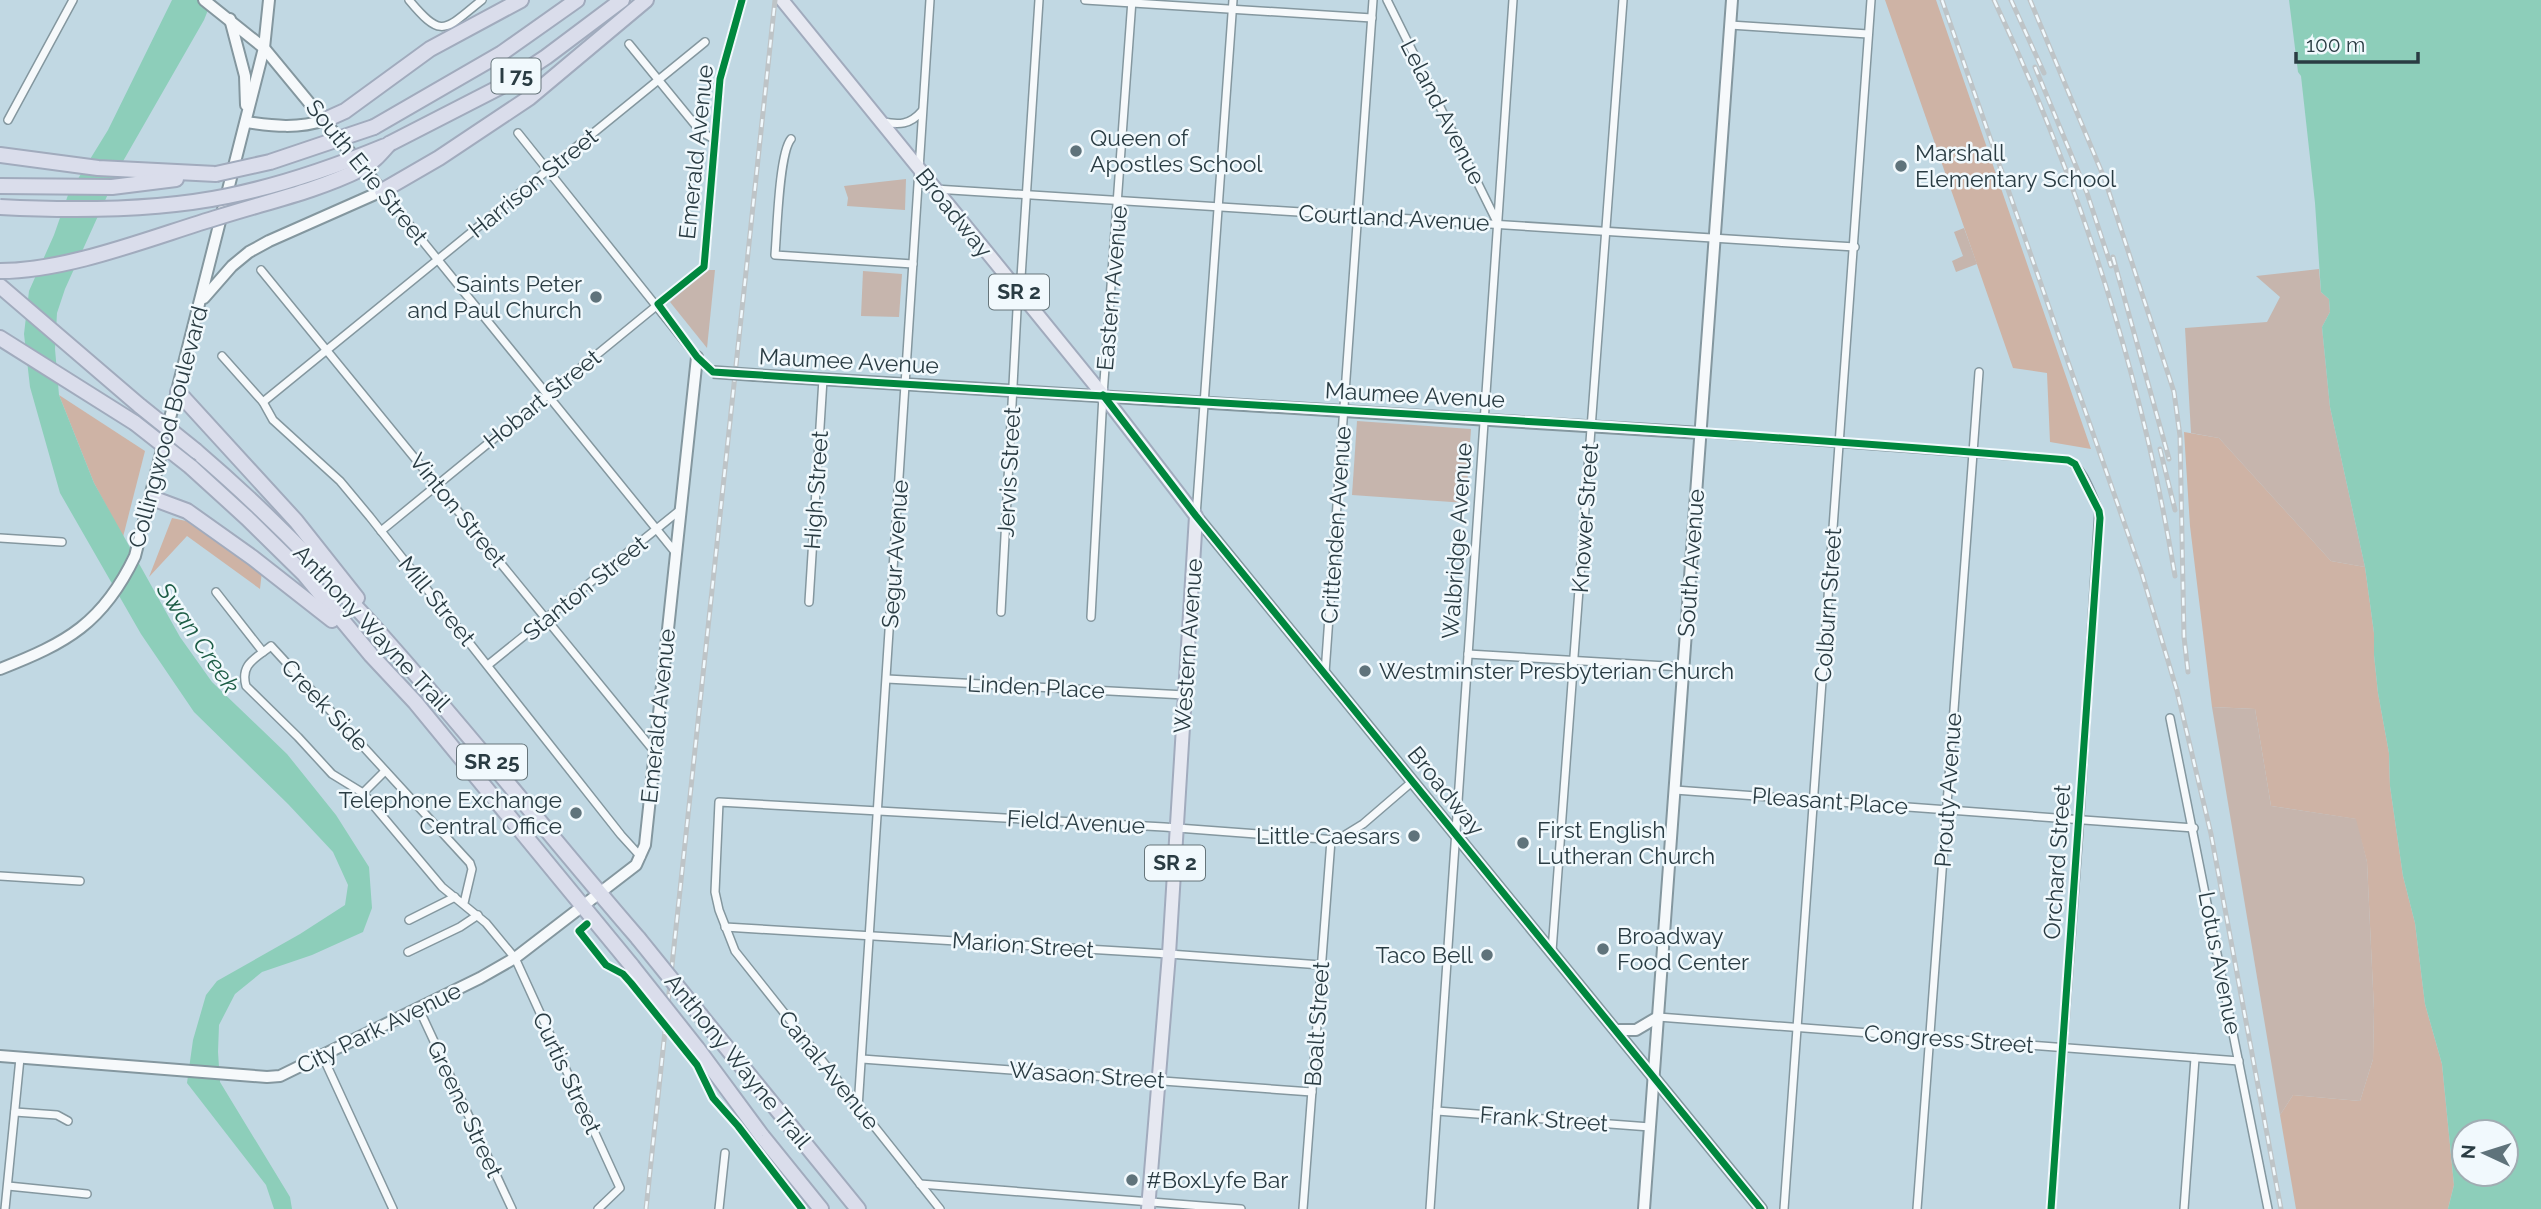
<svg xmlns="http://www.w3.org/2000/svg" width="2541" height="1209" viewBox="0 0 2541 1209" font-family="Raleway,sans-serif">
<style>
.green{fill:#c6b5ad}
.forest{fill:#ceb3a5}
.water{fill:#8dceba;fill-rule:evenodd}
.lines{fill:none;stroke-linecap:round;stroke-linejoin:round}
.street-casing{stroke:#84979f;stroke-width:10}
.secondary-casing{stroke:#84979f;stroke-width:14}
.primary-casing{stroke:#a1abbd;stroke-width:16}
.highway-casing{stroke:#a1abbd;stroke-width:18}
.street{stroke:#f6f9fb;stroke-width:7}
.secondary{stroke:#f6f9fb;stroke-width:10}
.primary{stroke:#e6e8f1;stroke-width:12}
.highway{stroke:#daddeb;stroke-width:14}
.rail-casing{stroke:#bec4c7;stroke-width:5}
.rail{stroke:#f1f9fd;stroke-width:2.5;stroke-dasharray:8;stroke-linecap:butt}
.secondary-bridge-casing{stroke:#84979f;stroke-width:14;stroke-linecap:butt}
.highway-bridge-casing{stroke:#a1abbd;stroke-width:18;stroke-linecap:butt}
.secondary-bridge{stroke:#f6f9fb;stroke-width:10}
.highway-bridge{stroke:#daddeb;stroke-width:14}
.cycleway-casing{stroke:#f1f9fd;stroke-width:11}
.cycleway{stroke:#00873e;stroke-width:7}
.poi-dot{fill:#5f737b;stroke:#f1f9fd;stroke-width:2.5}
.labels{text-anchor:middle;stroke-width:5;stroke-linejoin:round;paint-order:stroke}
.shield{fill:#f1f9fd;stroke:#66757b;stroke-width:2}
.shield-label{font-size:21px;font-weight:bold;fill:#2a3c43}
.street-label{font-size:23px;fill:#2a3c43;stroke:#f1f9fd}
.poi-label{font-size:23px;fill:#2a3c43;stroke:#f1f9fd;text-anchor:start}
.water-label{font-size:24px;font-style:italic;fill:#1d5d46;stroke:#f1f9fd}
</style>
<rect width="100%" height="100%" fill="#c1d8e3"/>
<g class="green">
<polygon points="906,179 905,210 847,206 848,198 844,186"/>
<polygon points="1964,228 1977,264 1956,272 1952,261 1963,256 1954,232"/>
<polygon points="2319,269 2321,292 2329,299 2330,312 2322,327 2330,407 2365,567 2331,561 2219,438 2191,433 2185,328 2267,322 2280,297 2256,276"/>
<polygon points="707,270 715,270 707,348 670,302"/>
<polygon points="863,271 902,274 899,317 861,316"/>
<polygon points="1357,421 1471,429 1466,503 1352,495"/>
<polygon points="2212,707 2255,709 2271,806 2357,819 2367,862 2374,1010 2373,1059 2360,1101 2293,1095 2280,1115"/>
</g>
<g class="forest">
<polygon points="1885,0 1936,0 2091,449 2050,442 2047,373 2013,368"/>
<polygon points="59,395 145,451 123,537 94,483"/>
<polygon points="2184,432 2219,438 2331,561 2365,567 2374,633 2374,655 2378,693 2389,753 2390,786 2403,876 2415,923 2425,1004 2442,1064 2454,1185 2448,1209 2296,1209 2280,1115 2293,1095 2360,1101 2373,1059 2374,1010 2367,862 2356,819 2271,806 2255,709 2212,707 2190,526"/>
<polygon points="172,518 186,521 262,571 260,589 187,536 149,577"/>
</g>
<g class="water">
<polygon points="172,0 212,0 204,20 122,163 65,289 57,313 55,349 59,395 94,483 180,637 212,682 287,754 336,815 369,867 372,908 363,932 312,955 262,972 235,994 219,1025 218,1052 220,1082 290,1197 292,1209 274,1209 266,1185 187,1083 193,1040 206,995 217,981 300,934 345,905 348,885 333,852 288,804 194,712 141,634 60,493 30,387 24,334 29,291 54,235 68,195 108,130"/>
<path d="M2289 0H2541V1209H2448L2454 1185 2442 1064 2425 1004 2415 923 2403 876 2390 786 2389 753 2378 693 2374 655V633L2365 567 2330 407 2322 327 2330 312 2329 299 2321 292 2315 203 2301 76 2298 72ZM2506 1132V1174H2464V1132Z"/>
</g>
<g class="lines">
<g class="street-casing">
<g id="street">
<path d="M409 0C443 41 445 29 482 0"/>
<polyline points="1085,0 1372,18"/>
<polyline points="1387,0 1497,222"/>
<polyline points="1730,25 1868,34"/>
<polyline points="629,44 701,132 714,139"/>
<polyline points="8,120 73,0"/>
<path d="M883 122C899 125 910 125 922 111"/>
<polyline points="518,133 697,357"/>
<path d="M791 139C779 153 777 232 775 255L913 264"/>
<polyline points="935,189 1855,247"/>
<polyline points="382,191 675,552"/>
<polyline points="261,270 654,751"/>
<polyline points="1020,293 1039,0"/>
<polyline points="222,356 263,402 273,420 340,481 370,517 621,835 641,857"/>
<polyline points="263,402 705,42"/>
<path d="M1701 433 2068 460C2085 470 2091 494 2099 511L2079 829 2051 1209"/>
<polyline points="1196,516 1233,0"/>
<polyline points="381,531 704,267 720,79 742,0"/>
<polyline points="0,538 62,542"/>
<polyline points="216,592 263,652"/>
<polyline points="809,602 823,379"/>
<polyline points="1001,612 1018,291"/>
<polyline points="1091,617 1103,395 1132,0"/>
<polyline points="1468,654 1683,667"/>
<polyline points="488,665 680,510"/>
<polyline points="1325,673 1373,0"/>
<polyline points="887,679 1185,695"/>
<polyline points="2170,718 2268,1209"/>
<polyline points="1675,790 2194,828"/>
<polyline points="363,793 385,771"/>
<polyline points="0,876 80,881"/>
<path d="M464 903 472 869 470 863 271 646C255 659 240 664 246 686L298 737 332 774 363 793 442 887 486 923 515 958 620 1188 598 1209"/>
<polyline points="409,920 455,897"/>
<polyline points="725,927 1169,954 1321,965"/>
<polyline points="1552,951 1623,0"/>
<polyline points="408,952 460,927 478,915"/>
<polyline points="419,1009 512,1209"/>
<polyline points="1658,1017 2239,1061"/>
<polyline points="323,1057 393,1209"/>
<polyline points="862,1059 1312,1092"/>
<polyline points="858,1108 930,0"/>
<polyline points="1437,1111 1650,1127"/>
<polyline points="15,1112 57,1115 68,1121"/>
<polyline points="920,1184 1241,1209"/>
<polyline points="8,1186 87,1194"/>
<polyline points="5,1209 20,1058"/>
<polyline points="719,1209 725,1153"/>
<polyline points="940,1209 735,951 719,910 715,892 719,802 1164,827 1337,840 1363,824 1413,781"/>
<polyline points="1303,1209 1331,840"/>
<polyline points="1430,1209 1513,0"/>
<polyline points="1784,1209 1871,0"/>
<polyline points="1917,1209 1979,372"/>
<polyline points="2184,1209 2195,1058"/>
</g>
</g>
<g class="secondary-casing">
<g id="secondary">
<polyline points="230,19 245,76 246,105"/>
<path d="M246 122C273 126 298 129 325 120"/>
<polyline points="204,298 232,266 249,252 269,241 382,191 264,48 204,0"/>
<polyline points="755,375 1701,433"/>
<polyline points="1196,516 1761,1209"/>
<path d="M0 669C67 643 103 623 135 556L264 48 269 0"/>
<polyline points="1616,1030 1636,1030 1658,1017"/>
<polyline points="0,1056 267,1077 280,1076 480,978 515,958 636,865 645,845 697,357"/>
<polyline points="1644,1209 1732,0"/>
</g>
</g>
<g class="primary-casing">
<polyline id="primary" points="782,0 1103,395 1196,516 1169,954 1148,1209"/>
</g>
<g class="highway-casing">
<g id="highway">
<polyline points="325,120 345,111 430,49 521,0"/>
<polyline points="374,127 502,53 577,0"/>
<polyline points="389,144 502,86 546,57 622,0"/>
<polyline points="0,155 98,168 216,174"/>
<polyline points="0,186 112,187 176,179"/>
<polyline points="382,191 439,158 529,98 646,0"/>
<polyline points="0,286 140,406"/>
<polyline points="0,338 135,423"/>
<polyline points="178,392 296,521 357,598"/>
<path d="M196 451C364 594 494 772 638 938"/>
<polyline points="191,467 247,518 304,574 371,655 415,702 632,966"/>
<polyline points="152,498 187,511 253,558 332,620"/>
<polyline points="701,1016 858,1209"/>
<polyline points="697,1048 762,1136 821,1209"/>
</g>
</g>
<use href="#street" class="street"/>
<use href="#secondary" class="secondary"/>
<use href="#primary" class="primary"/>
<use href="#highway" class="highway"/>
<g class="rail-casing">
<g id="rail">
<polyline points="1942,0 2142,574 2177,691 2211,834 2281,1209"/>
<path d="M1994 0C2080 183 2142 376 2175 576"/>
<polyline points="2011,0 2044,73"/>
<polyline points="2030,0 2105,180 2174,392 2180,436 2184,637 2188,672"/>
<polyline points="2035,67 2087,193 2111,266"/>
<polyline points="2113,257 2169,459"/>
<polyline points="2160,449 2175,510"/>
<polyline points="646,1209 775,0"/>
</g>
</g>
<use href="#rail" class="rail"/>
<g class="secondary-bridge-casing">
<polyline id="secondary-bridge" points="713,372 755,375"/>
</g>
<g class="highway-bridge-casing">
<g id="highway-bridge">
<polyline points="216,174 270,162 374,127"/>
<path d="M0 207C75 211 155 211 228 196 282 185 334 167 385 146"/>
<path d="M0 271C69 271 152 237 219 217 266 202 317 191 361 169 373 163 381 153 389 144"/>
<polyline points="140,406 196,451"/>
<polyline points="135,423 191,467"/>
<polyline points="638,938 701,1016"/>
<polyline points="632,966 697,1048"/>
</g>
</g>
<use href="#secondary-bridge" class="secondary-bridge"/>
<use href="#highway-bridge" class="highway-bridge"/>
<g class="cycleway-casing">
<g id="cycleway">
<path d="M742 0 720 79 704 267 658 304 697 357 713 372C1165 402 1617 422 2068 460L2075 464 2099 511 2100 518 2051 1209"/>
<polyline points="1103,395 1196,516 1761,1209"/>
<polyline points="587,924 579,931 606,965 623,974 631,983 697,1065 713,1098 738,1126 802,1209"/>
</g>
</g>
<use href="#cycleway" class="cycleway"/>
</g>
<g class="poi-dot">
<circle cx="1076" cy="151" r="7"/>
<circle cx="1901" cy="166" r="7"/>
<circle cx="596" cy="297" r="7"/>
<circle cx="1365" cy="671" r="7"/>
<circle cx="576" cy="813" r="7"/>
<circle cx="1414" cy="836" r="7"/>
<circle cx="1523" cy="843" r="7"/>
<circle cx="1603" cy="949" r="7"/>
<circle cx="1487" cy="955" r="7"/>
<circle cx="1132" cy="1180" r="7"/>
</g>
<g class="labels">
<g class="shield">
<rect x="491.5" y="58.5" width="49" height="35" rx="5"/>
<rect x="989" y="274.5" width="60" height="35" rx="5"/>
<rect x="457" y="744.5" width="70" height="35" rx="5"/>
<rect x="1145" y="845.5" width="60" height="35" rx="5"/>
</g>
<g class="shield-label">
<text x="516" y="83">I 75</text>
<text x="1019" y="299">SR 2</text>
<text x="492" y="769">SR 25</text>
<text x="1175" y="870">SR 2</text>
</g>
<g class="street-label">
<text transform="translate(1443 112) rotate(63)" y="8">Leland Avenue</text>
<text transform="translate(696 152) rotate(-84)" y="8">Emerald Avenue</text>
<text transform="translate(367 172) rotate(51)" y="8">South Erie Street</text>
<text transform="translate(533 183) rotate(-39)" y="8">Harrison Street</text>
<text transform="translate(954 213) rotate(51)" y="8">Broadway</text>
<text transform="translate(1394 218) rotate(3)" y="8">Courtland Avenue</text>
<text transform="translate(1112 288) rotate(-85)" y="8">Eastern Avenue</text>
<text transform="translate(849 361) rotate(3)" y="8">Maumee Avenue</text>
<text transform="translate(1415 395) rotate(3)" y="8">Maumee Avenue</text>
<text transform="translate(542 399) rotate(-39)" y="8">Hobart Street</text>
<text transform="translate(168 427) rotate(-75)" y="8">Collingwood Boulevard</text>
<text transform="translate(1009 472) rotate(-87)" y="8">Jervis Street</text>
<text transform="translate(816 490) rotate(-86)" y="8">High Street</text>
<text transform="translate(458 510) rotate(51)" y="8">Vinton Street</text>
<text transform="translate(1585 518) rotate(-86)" y="8">Knower Street</text>
<text transform="translate(1336 525) rotate(-86)" y="8">Crittenden Avenue</text>
<text transform="translate(1457 541) rotate(-86)" y="8">Walbridge Avenue</text>
<text transform="translate(895 554) rotate(-86)" y="8">Segur Avenue</text>
<text transform="translate(1691 563) rotate(-86)" y="8">South Avenue</text>
<text transform="translate(585 588) rotate(-39)" y="8">Stanton Street</text>
<text transform="translate(437 601) rotate(51)" y="8">Mill Street</text>
<text transform="translate(1828 605) rotate(-86)" y="8">Colburn Street</text>
<text transform="translate(372 628) rotate(47)" y="8">Anthony Wayne Trail</text>
<text transform="translate(1188 646) rotate(-86)" y="8">Western Avenue</text>
<text transform="translate(1036 687) rotate(3)" y="8">Linden Place</text>
<text transform="translate(325 705) rotate(47)" y="8">Creek Side</text>
<text transform="translate(658 716) rotate(-84)" y="8">Emerald Avenue</text>
<text transform="translate(1948 790) rotate(-86)" y="8">Prouty Avenue</text>
<text transform="translate(1446 791) rotate(51)" y="8">Broadway</text>
<text transform="translate(1830 801) rotate(4)" y="8">Pleasant Place</text>
<text transform="translate(1076 822) rotate(3)" y="8">Field Avenue</text>
<text transform="translate(2057 862) rotate(-86)" y="8">Orchard Street</text>
<text transform="translate(1023 945) rotate(4)" y="8">Marion Street</text>
<text transform="translate(2220 963) rotate(79)" y="8">Lotus Avenue</text>
<text transform="translate(1317 1024) rotate(-86)" y="8">Boalt Street</text>
<text transform="translate(379 1028) rotate(-26)" y="8">City Park Avenue</text>
<text transform="translate(1949 1039) rotate(4)" y="8">Congress Street</text>
<text transform="translate(738 1061) rotate(51)" y="8">Anthony Wayne Trail</text>
<text transform="translate(829 1070) rotate(51)" y="8">Canal Avenue</text>
<text transform="translate(567 1073) rotate(65)" y="8">Curtis Street</text>
<text transform="translate(1087 1075) rotate(4)" y="8">Wasaon Street</text>
<text transform="translate(465 1109) rotate(65)" y="8">Greene Street</text>
<text transform="translate(1544 1119) rotate(4)" y="8">Frank Street</text>
</g>
<g class="poi-label">
<text x="1090" y="146">Queen of<tspan x="1090" dy="26">Apostles School</tspan></text>
<text x="1915" y="161">Marshall<tspan x="1915" dy="26">Elementary School</tspan></text>
<text x="582" y="292" text-anchor="end">Saints Peter<tspan x="582" dy="26">and Paul Church</tspan></text>
<text x="1379" y="679">Westminster Presbyterian Church</text>
<text x="562" y="808" text-anchor="end">Telephone Exchange<tspan x="562" dy="26">Central Office</tspan></text>
<text x="1537" y="838">First English<tspan x="1537" dy="26">Lutheran Church</tspan></text>
<text x="1400" y="844" text-anchor="end">Little Caesars</text>
<text x="1617" y="944">Broadway<tspan x="1617" dy="26">Food Center</tspan></text>
<text x="1473" y="963" text-anchor="end">Taco Bell</text>
<text x="1146" y="1188">#BoxLyfe Bar</text>
</g>
<g class="water-label">
<text transform="translate(198 638) rotate(56)" y="8">Swan Creek</text>
</g>
</g>
<g transform="translate(2485 1153) rotate(274)"><circle r="33" fill="#f1f9fd" stroke="#a1adb3" stroke-width="2"/>
<path d="M0-5L12 26L0 18L-12 26Z" fill="#5f737b"/>
<text y="-10" font-size="19" font-weight="bold" text-anchor="middle" fill="#2a3c43">N</text>
</g>
<path d="M2296 52v10h122v-10" fill="none" stroke="#2a3c43" stroke-width="3.5"/>
<text x="2306" y="52" font-size="21" fill="#2a3c43" stroke="#f1f9fd" stroke-width="5" paint-order="stroke">100 m</text>
</svg>
